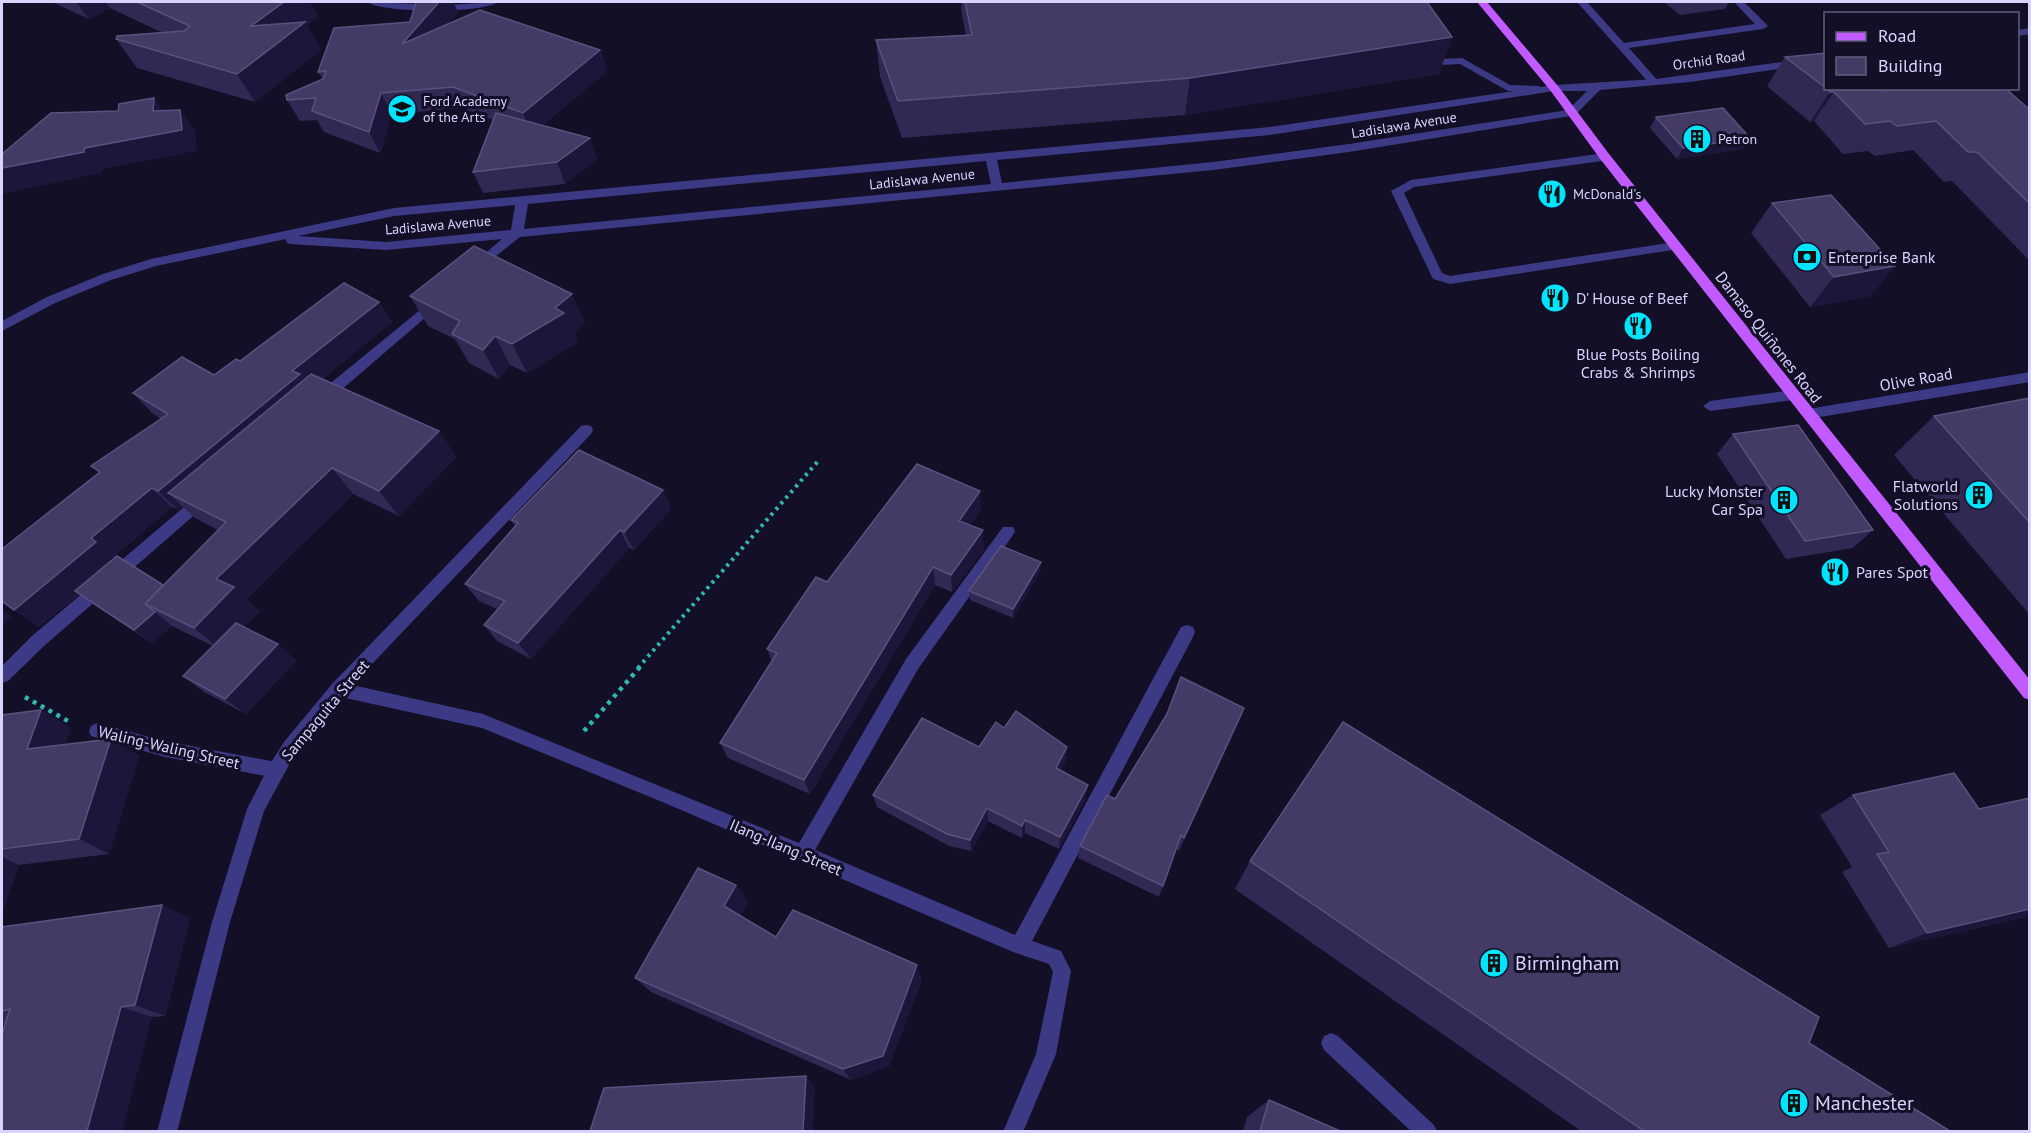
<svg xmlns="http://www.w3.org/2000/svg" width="2031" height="1133" viewBox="0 0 2031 1133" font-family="'PT Sans',sans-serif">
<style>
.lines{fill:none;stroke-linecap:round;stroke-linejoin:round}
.path-far1{stroke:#2fb8b0;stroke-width:4;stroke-dasharray:3 4.5;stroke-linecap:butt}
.path{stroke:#2fb8b0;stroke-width:4.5;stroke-dasharray:4 5;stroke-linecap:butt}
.service{fill:#3d3a85;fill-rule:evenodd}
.minor{fill:#3d3a85;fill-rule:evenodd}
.primary{fill:#c25bff;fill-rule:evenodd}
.wall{fill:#312854;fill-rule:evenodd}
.shaded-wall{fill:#1d163a}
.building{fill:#433a66;stroke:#5a527e;stroke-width:1.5}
.labels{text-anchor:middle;stroke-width:6;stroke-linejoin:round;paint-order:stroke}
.far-street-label{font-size:14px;fill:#d9d4ff;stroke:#130f26}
.far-poi-label{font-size:14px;fill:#d9d4ff;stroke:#130f26;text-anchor:start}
.poi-label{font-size:16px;fill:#d9d4ff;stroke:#130f26;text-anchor:start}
.street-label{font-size:16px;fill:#d9d4ff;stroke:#130f26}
.near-poi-label{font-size:20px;fill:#d9d4ff;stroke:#130f26;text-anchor:start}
</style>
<rect width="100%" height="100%" fill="#130f26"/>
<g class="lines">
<polyline class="path-far1" points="638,668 819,460"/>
<g class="path">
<polyline points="25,697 68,721"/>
<polyline points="584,731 640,667"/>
</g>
<g class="service">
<polygon points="1577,2 1587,2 1624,43 1755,24 1734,2 1744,2 1768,26 1763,29 1629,48 1659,82 1654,85 1650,84"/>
<polygon points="1462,58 1510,85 1539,86 1544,89 1539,92 1508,91 1460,64 1441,65 1436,62 1441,59"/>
<polygon points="1605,153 1611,157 1609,160 1414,187 1404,193 1442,273 1450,276 1675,242 1681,246 1679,249 1450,284 1433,279 1391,191 1411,180"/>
<polygon points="1793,390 1800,395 1793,400 1710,411 1703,406 1710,401"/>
<polygon points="97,723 165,741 276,762 282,764 284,770 282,776 276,778 165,757 91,736 89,731 91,726"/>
<polygon points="1331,1033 1338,1036 1434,1125 1437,1132 1412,1132 1324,1050 1321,1043 1324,1036"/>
</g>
<g class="minor">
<path d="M367 2 448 5 498 2C482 14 382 13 367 2Z"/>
<polygon points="2030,28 2030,34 2018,36 2018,30"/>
<path d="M1826 56V62L1690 82 1600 90 1575 115 1571 116 1349 152 1213 170 520 237 477 271 473 270V264L502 239 386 250 291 244 287 243 286 239 156 266 111 280 55 303 2 331V321L47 297 103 274 151 259 394 208 1270 127 1554 85 1656 79ZM1554 91H1587L1568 110 1349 144 1213 162 1002 183 997 160 1270 135ZM986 161 991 184 524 229 528 204ZM515 205 511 230 386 242 298 236 394 216Z"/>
<polygon points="436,297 440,299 440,305 326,403 316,403 314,399 316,395"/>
<polygon points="2030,372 2030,382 1808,419 1801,414 1808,409"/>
<polygon points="586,425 591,426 593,430 591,434 352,685 483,714 799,843 906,659 1003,527 1013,527 1015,531 1013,535 918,669 815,850 1015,935 1181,627 1187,625 1193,627 1195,632 1193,637 1032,941 1061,951 1071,971 1056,1054 1023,1132 1003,1132 1036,1054 1053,972 1049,964 1013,952 660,801 482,728 341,697 296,752 264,811 230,922 177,1132 157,1132 212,922 247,809 270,764 284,742 332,684 581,426"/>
<polygon points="202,494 207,496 209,500 207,504 44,646 8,681 2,683 2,666 32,636 197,496"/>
</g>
<polygon class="primary" points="1477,2 1487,2 1558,86 1609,154 2030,680 2030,700 2024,698 1601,160 1550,90"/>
</g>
<g class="wall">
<polygon points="52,2 310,2 318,16 307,25 321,50 255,102 137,68 116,39 161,32 110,8 89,19"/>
<polygon points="416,2 467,2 453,2 458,12 447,24 600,50 607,71 543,125 590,138 597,159 565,184 483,193 473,172 493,120 463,108 392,114 380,153 324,132 317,120 300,121 287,100 323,79 318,72 410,22"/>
<polygon points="961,2 1427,2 1452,37 1439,74 1185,115 902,138 880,77 876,40 966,35 962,15"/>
<polygon points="1664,2 1729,2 1725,9 1680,15"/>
<polygon points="1785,57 1883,91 2030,110 2030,261 1952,181 1944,182 1913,150 1875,156 1868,151 1843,154 1814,121 1810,122 1767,86"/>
<polygon points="1656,117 1743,149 1677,159 1650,128"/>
<polygon points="1772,203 1895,266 1870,296 1810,307 1751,233"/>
<polygon points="410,296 585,323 574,333 578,342 527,373 510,365 499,379 469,363 455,339 428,326"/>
<path d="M379 302 392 322 322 379 439 431 456 457 399 516 353 494 247 599 260 611 244 627 278 644 296 661 246 714 204 692 183 676 213 646 172 626 152 643 94 605 79 594 39 627 2 601 99 473 91 466 161 419 152 413 133 393 214 375 240 361ZM182 506 195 518 218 530 163 585 114 556 172 507 178 510Z"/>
<polygon points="2030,398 2030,615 1894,455 1934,416"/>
<polygon points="1733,434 1873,530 1853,548 1786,559 1717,454"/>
<polygon points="663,490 671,509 634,550 629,548 531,659 497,641 484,625 497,609 479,601 465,584 515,526 511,520"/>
<polygon points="981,510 970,525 984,549 952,592 935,585 810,794 728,758 720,743 772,662 767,649 827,582"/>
<polygon points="1041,562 1040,571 1013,618 970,600 969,591"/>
<polygon points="1244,708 1238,724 1179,851 1176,848 1159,897 1078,858 1080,846 1115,799"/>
<polygon points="41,710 71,728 65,745 111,739 139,756 109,854 19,865 2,913 2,715"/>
<polygon points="1004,728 1066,761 1060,770 1086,798 1059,849 1025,833 1022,838 988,821 971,851 949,846 877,807 873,795 979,747"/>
<polygon points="1853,795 1979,809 2030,916 1889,948 1842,872 1852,867 1820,815"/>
<polygon points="1250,861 1809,1043 1950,1131 1581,1131 1235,889"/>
<polygon points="736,885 748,902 740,915 776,937 922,980 889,1066 851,1080 651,992 635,978"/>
<polygon points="190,918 165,1016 152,1017 2,1025 2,927"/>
<polygon points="1269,1100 1340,1131 1243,1131 1247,1117"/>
</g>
<g class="shaded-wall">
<polygon points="76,2 106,2 110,8 89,19"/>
<polygon points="284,2 310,2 318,16 307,25 321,50 255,102 237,74 251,26"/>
<polygon points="439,2 453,2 458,12 412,65 402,44"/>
<polygon points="1452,37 1439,74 1185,115 1190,78"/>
<polygon points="600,50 607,71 532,134 523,113"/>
<polygon points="1830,92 1834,92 1814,121 1810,122"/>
<polygon points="381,93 392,114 380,153 369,132"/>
<polygon points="154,98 170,119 153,111"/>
<polygon points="180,110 195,131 197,151 102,169 101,173 2,194 2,168 85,148"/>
<polygon points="590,138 597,159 565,184 557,162"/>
<polygon points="1750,138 1743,149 1677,159 1683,148"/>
<polygon points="1895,266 1870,296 1810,307 1834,277"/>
<polygon points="572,294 585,323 574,333 578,342 527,373 512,344"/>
<polygon points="379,302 392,322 310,388 168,493 182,506 178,510 158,491 292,371"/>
<polygon points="495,336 510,365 499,379 483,350"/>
<polygon points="439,431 456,457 399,516 379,491"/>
<polygon points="332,468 353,494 247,599 260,611 222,651 194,628 216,579"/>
<polygon points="152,488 172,507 114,556 118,560 39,627 14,610 91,538"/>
<polygon points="663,490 671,509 634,550 624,532"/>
<polygon points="980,491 981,510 960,539 959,521"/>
<polygon points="620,530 629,548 531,659 518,643"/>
<polygon points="983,530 984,549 952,592 951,575"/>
<polygon points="1041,562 1040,571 1013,618 1013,609"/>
<polygon points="933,567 935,585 810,794 804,780"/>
<polygon points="2,609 12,617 2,625"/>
<polygon points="155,612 172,626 152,643 134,630"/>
<polygon points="278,644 296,661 246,714 225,699"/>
<polygon points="1244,708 1238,724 1179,851 1184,838"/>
<polygon points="41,710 71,728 57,766 27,749"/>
<polygon points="111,739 139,756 109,854 79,839"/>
<polygon points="1067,747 1066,761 1055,781 1056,768"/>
<polygon points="1088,785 1086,798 1059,849 1060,837"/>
<polygon points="987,808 988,821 971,851 970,840"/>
<polygon points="1025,820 1025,833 1022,838 1022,826"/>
<polygon points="2,857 19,865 2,913"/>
<polygon points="736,885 748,902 736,922 724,906"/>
<polygon points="162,905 190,918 165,1016 135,1005"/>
<polygon points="2030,909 2030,916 1889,948 1927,933"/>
<polygon points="917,965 922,980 889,1066 851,1080 843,1069"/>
<polygon points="121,1007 152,1017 122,1131 87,1131"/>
<polygon points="806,1076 815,1086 813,1131 803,1131"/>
</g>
<g class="building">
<polygon points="137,2 284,2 251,26 305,22 237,74 116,39 117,36 184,31 190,26"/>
<polygon points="416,2 439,2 402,44 480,10 600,50 523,113 453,87 381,93 369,132 312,111 316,98 287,100 286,95 323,79 326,71 318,72 334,28 410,22"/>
<polygon points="965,2 1427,2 1452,37 1190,78 898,101 876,40 972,35"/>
<polygon points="1826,53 1826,88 1785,57"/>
<polygon points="1826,88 1880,88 1883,91 1905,88 2005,88 2030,110 2030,204 1977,152 1968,152 1936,121 1897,126 1890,121 1865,124 1834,92 1830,92"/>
<polygon points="154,98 153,111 180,110 182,130 85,148 84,152 2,168 2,154 51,113 118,111 119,104"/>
<polygon points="1723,108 1750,138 1683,148 1656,117"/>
<polygon points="496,113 590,138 557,162 473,172"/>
<polygon points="1831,195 1895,266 1834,277 1772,203"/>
<polygon points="474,246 572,294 555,308 564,313 512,344 495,336 483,350 452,334 460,321 410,296"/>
<polygon points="344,283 379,302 292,371 300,374 158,491 152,488 91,538 96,542 14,610 2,601 2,549 100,472 91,466 168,414 133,393 182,357 214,375 236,359 240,361"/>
<polygon points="311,374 439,431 379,491 332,468 216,579 234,587 194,628 145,604 226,522 168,493"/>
<polygon points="2030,398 2030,523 1934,416"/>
<polygon points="1798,425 1873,530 1805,541 1733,434"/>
<polygon points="579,450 663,490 624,532 620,530 518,643 484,625 505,601 465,584 518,523 511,520"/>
<polygon points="917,464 980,491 959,521 983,530 951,575 933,567 804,780 720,743 777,653 767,649 816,577 827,582"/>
<polygon points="1001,546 1041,562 1013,609 969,591"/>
<polygon points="117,556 163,585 145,604 155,612 134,630 75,591"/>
<polygon points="236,623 278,644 225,699 183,676"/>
<polygon points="1181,677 1244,708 1184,838 1181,835 1163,886 1080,846 1107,795 1115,799 1167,714"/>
<polygon points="41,710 27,749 111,739 79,839 2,849 2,715"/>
<polygon points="1016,711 1067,747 1056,768 1088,785 1060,837 1025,820 1022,826 987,808 970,840 947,834 873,795 922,718 979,747 996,722 1004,728"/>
<polygon points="1343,722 1819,1017 1809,1043 1950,1131 1644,1131 1250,861"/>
<polygon points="1954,773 1979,809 2030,798 2030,909 1927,933 1877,854 1889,852 1853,795"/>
<polygon points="698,868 736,885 724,906 776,937 793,910 917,965 883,1056 843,1069 635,978"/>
<polygon points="162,905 135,1005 121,1007 87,1131 2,1131 2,1034 10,1009 2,1011 2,927"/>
<polygon points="806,1076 803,1131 590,1131 604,1088"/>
<polygon points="1269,1100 1340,1131 1260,1131"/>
</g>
<defs>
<g id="school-disc" transform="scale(1.5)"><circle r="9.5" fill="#00e5ff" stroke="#130f26"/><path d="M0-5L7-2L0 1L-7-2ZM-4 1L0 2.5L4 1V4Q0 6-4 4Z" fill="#111"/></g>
<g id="building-disc" transform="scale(1.5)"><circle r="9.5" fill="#00e5ff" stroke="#130f26"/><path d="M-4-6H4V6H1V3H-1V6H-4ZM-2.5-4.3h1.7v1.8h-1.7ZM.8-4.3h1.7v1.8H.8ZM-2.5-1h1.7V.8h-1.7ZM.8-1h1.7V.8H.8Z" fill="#111"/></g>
<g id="restaurant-disc" transform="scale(1.5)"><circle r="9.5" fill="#00e5ff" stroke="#130f26"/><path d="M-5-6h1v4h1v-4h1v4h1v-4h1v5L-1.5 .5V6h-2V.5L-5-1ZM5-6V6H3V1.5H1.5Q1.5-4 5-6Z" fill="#111"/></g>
<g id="bank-disc" transform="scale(1.5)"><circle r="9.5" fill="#00e5ff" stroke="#130f26"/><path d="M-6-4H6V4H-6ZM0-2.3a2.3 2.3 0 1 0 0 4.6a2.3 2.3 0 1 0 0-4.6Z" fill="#111"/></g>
</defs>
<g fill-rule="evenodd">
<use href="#school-disc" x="402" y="109"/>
<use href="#building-disc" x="1697" y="139"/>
<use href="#restaurant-disc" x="1552" y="194"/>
<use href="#bank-disc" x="1807" y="257"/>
<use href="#restaurant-disc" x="1555" y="298"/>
<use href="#restaurant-disc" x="1638" y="326"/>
<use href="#building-disc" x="1979" y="495"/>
<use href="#building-disc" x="1784" y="500"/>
<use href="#restaurant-disc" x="1835" y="572"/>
<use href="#building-disc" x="1494" y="963"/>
<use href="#building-disc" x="1794" y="1103"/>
</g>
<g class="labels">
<g class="far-street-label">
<text transform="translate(1709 60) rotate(-8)" y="5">Orchid Road</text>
<text transform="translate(1404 125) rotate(-9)" y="5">Ladislawa Avenue</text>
<text transform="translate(922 179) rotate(-6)" y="5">Ladislawa Avenue</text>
<text transform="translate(438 225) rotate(-5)" y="5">Ladislawa Avenue</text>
</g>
<g class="far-poi-label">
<text x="423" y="106">Ford Academy<tspan x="423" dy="16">of the Arts</tspan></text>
<text x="1718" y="144">Petron</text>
<text x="1573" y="199">McDonald's</text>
</g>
<g class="poi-label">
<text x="1828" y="263">Enterprise Bank</text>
<text x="1576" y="304">D' House of Beef</text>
<text x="1638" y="360" text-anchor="middle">Blue Posts Boiling<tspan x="1638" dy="18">Crabs &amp; Shrimps</tspan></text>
<text x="1958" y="492" text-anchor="end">Flatworld<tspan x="1958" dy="18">Solutions</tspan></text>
<text x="1763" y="497" text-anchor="end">Lucky Monster<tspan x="1763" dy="18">Car Spa</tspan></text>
<text x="1856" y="578">Pares Spot</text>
</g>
<g class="street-label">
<text transform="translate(1769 337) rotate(52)" y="6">Damaso Quiñones Road</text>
<text transform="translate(1916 379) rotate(-10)" y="6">Olive Road</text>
<text transform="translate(325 710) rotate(-50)" y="6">Sampaguita Street</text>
<text transform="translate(169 747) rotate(13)" y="6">Waling-Waling Street</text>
<text transform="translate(786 847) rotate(23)" y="6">Ilang-Ilang Street</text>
</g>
<g class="near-poi-label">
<text x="1515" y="970">Birmingham</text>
<text x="1815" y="1110">Manchester</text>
</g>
</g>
<rect width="2031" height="1133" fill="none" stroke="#d9d4ff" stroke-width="6"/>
<rect x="1824" y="12" width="195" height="78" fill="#130f26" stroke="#625e7d" stroke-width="1.5"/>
<rect x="1836" y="32" width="30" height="9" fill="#c25bff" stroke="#625e7d" stroke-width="1.5"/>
<text x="1878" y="42" font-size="18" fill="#d9d4ff">Road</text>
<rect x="1836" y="57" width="30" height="18" fill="#433a66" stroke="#625e7d" stroke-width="1.5"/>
<text x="1878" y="72" font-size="18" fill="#d9d4ff">Building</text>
</svg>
